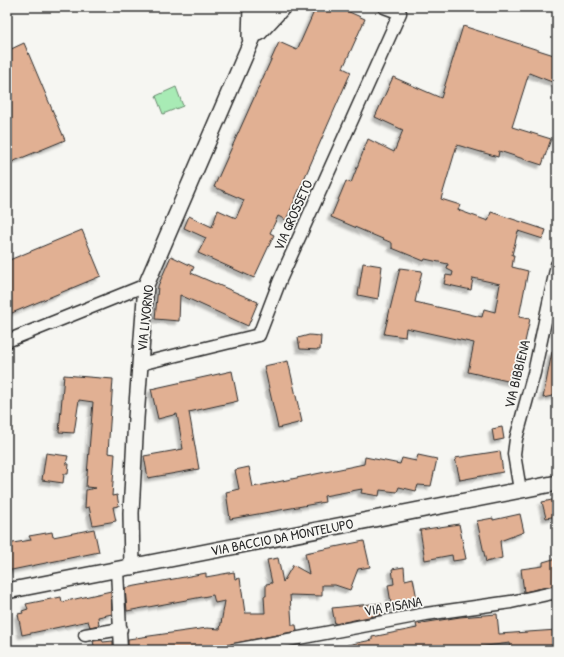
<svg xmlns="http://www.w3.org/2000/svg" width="564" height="657" viewBox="0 0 564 657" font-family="'Patrick Hand',sans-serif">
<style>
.green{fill:#a8ebb5;stroke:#6a8b70}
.building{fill:#e1b093;stroke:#2b2b2b;filter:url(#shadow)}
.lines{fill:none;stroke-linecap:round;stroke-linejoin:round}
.minor-casing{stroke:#2b2b2b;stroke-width:15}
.tertiary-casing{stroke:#2b2b2b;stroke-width:18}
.minor{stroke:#f6f6f2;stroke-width:12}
.tertiary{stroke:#f6f6f2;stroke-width:15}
.labels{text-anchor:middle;stroke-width:3.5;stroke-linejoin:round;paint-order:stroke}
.street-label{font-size:14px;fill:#2b2b2b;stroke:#f6f6f2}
</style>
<defs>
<filter id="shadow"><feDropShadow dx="-3.5" dy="3.5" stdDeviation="1" flood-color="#0004"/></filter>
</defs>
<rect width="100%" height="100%" fill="#f6f6f2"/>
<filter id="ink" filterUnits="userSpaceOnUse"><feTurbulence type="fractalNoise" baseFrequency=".025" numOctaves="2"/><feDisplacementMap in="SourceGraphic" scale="8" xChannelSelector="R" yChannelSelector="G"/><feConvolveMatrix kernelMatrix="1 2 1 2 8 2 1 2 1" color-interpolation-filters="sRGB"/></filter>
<g filter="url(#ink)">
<polygon class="green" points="176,87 183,106 163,114 156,96"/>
<g class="building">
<polygon points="316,7 338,7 365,19 343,68 351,72 286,220 278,216 270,233 274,235 254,278 198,253 206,238 184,228 189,216 212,227 218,210 236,218 244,200 214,187 279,42 297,50"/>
<polygon points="463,26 557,56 557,84 529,73 512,127 551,139 542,165 499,151 498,157 457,145 441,199 460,205 458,210 488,221 491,212 546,230 543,239 518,231 512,255 514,255 512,267 528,271 519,317 530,319 516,383 468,372 474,343 406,328 405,337 384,334 400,268 422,271 415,302 482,317 484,309 495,312 500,284 473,278 471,290 444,284 446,275 452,276 453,272 447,269 448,264 425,259 424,261 392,248 392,243 331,217 346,181 351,183 368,139 394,152 403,130 375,117 393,77 441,98"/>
<polygon points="24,43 65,140 7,164 7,51"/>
<polygon points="82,230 101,276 7,315 7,261"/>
<polygon points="171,256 194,267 191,273 258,302 248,326 180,295 179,321 155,319 158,286"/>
<polygon points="363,263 382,266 378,299 358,295"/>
<polygon points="309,335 321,336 320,350 300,349 298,338"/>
<polygon points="552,352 557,352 557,395 543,398"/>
<polygon points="288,361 302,422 278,428 264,366"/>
<polygon points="232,371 238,401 189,412 199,469 148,478 144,456 183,449 177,414 158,419 151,389"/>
<polygon points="64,375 113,379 108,453 115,454 112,496 117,495 119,506 113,507 116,521 93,525 89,507 85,508 86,490 96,488 86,487 93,402 79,400 74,433 59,432"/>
<polygon points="502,427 504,439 494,441 492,429"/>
<polygon points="500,451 503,472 460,480 455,458"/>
<polygon points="46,453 68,456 66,464 69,464 68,474 64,474 63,483 42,480"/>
<polygon points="418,455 437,459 431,486 418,485 416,491 399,487 397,492 380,490 379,496 361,493 362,489 324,496 325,502 230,519 226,492 239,489 235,470 249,467 253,487 364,464 365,457 400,464 402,458 416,461"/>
<polygon points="557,499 557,516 546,518 542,502"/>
<polygon points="520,514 524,532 500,541 502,558 486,562 477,521 493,518 493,520"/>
<polygon points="459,524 466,559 453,561 452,555 425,560 420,530"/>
<polygon points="94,529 99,552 7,571 7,544 31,540 29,536 52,532 53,537"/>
<polygon points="364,541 370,567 358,569 350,590 335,585 322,585 322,596 290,595 292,625 296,625 297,631 201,650 128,650 128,639 207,628 220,629 225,601 215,603 213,595 127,611 125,588 206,573 206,577 234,572 235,579 240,578 245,613 265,613 264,596 266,596 266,584 272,583 267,560 278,558 283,582 293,565 309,574 305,553"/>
<polygon points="557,558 557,585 524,592 521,569 543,566 543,562"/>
<polygon points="404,567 405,580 413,578 418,604 392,609 388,585 394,584 392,569"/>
<polygon points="111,591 112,614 98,617 99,625 90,627 88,621 22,635 18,614 23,613 22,611 28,609 26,604 61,597 62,602"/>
<polygon points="381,603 383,614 335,624 332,608"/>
<polygon points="497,614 499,634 557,630 557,650 511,650 510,643 454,650 348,650 347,645 372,640 372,637 417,628 416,624 460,617"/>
<polygon points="102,640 103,642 113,641 113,650 95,650 93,641"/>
</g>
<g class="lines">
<g class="minor-casing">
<g id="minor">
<polyline points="7,341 146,285"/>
<polyline points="140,364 259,335 280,280 400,13 384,7"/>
<polyline points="520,490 514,454 516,439 534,373 557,265"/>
<polyline points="117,570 121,650"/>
<polyline points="85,635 121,629"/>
<polyline points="235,650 426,614 511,602 557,592"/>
</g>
</g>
<g class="tertiary-casing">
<g id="tertiary">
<polyline points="259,33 283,7"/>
<polyline points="250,37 251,7"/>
<polyline points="132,567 131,513 136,418 146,285 266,7"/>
<polyline points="7,591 557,483"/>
</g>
</g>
<use href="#minor" class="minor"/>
<use href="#tertiary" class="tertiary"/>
</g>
</g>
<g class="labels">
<g class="street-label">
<text transform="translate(293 215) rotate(-66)" y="5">VIA GROSSETO</text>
<text transform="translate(145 318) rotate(-84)" y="5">VIA LIVORNO</text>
<text transform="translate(517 374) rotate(-76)" y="5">VIA BIBBIENA</text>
<text transform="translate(282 537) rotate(-11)" y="5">VIA BACCIO DA MONTELUPO</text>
<text transform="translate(393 606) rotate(-10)" y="5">VIA PISANA</text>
</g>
</g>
<rect width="564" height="657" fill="none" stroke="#f6f6f2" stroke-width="24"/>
<rect x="12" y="12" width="540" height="633" fill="none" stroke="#2b2b2b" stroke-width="1.5" filter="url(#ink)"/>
</svg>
